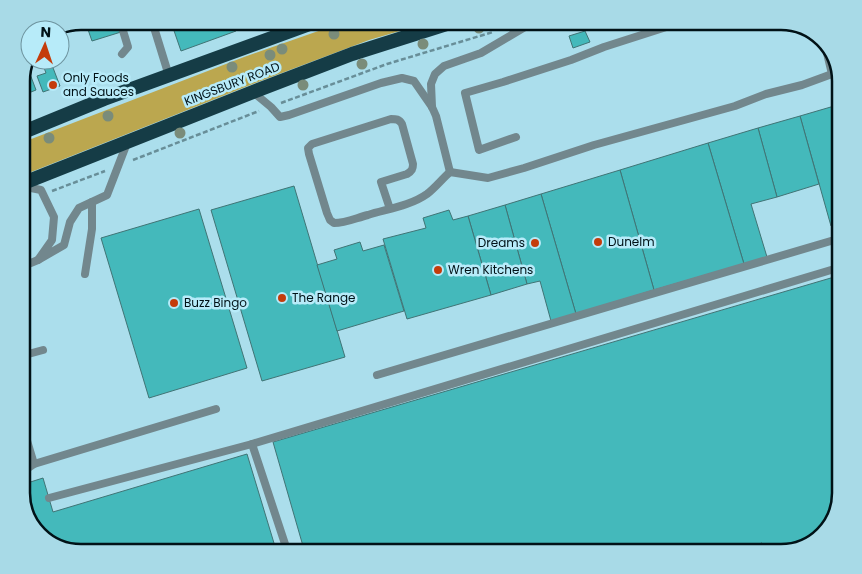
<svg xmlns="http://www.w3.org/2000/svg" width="862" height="574" viewBox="0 0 862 574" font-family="Poppins,sans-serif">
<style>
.green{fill:#bba74f}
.building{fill:#44b9bb;stroke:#407475}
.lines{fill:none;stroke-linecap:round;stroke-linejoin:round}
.path{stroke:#688e98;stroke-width:2.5;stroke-dasharray:5 2.5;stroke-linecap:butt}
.service{stroke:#72878d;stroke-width:8}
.trunk{stroke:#153c46;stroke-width:14}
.tree{fill:#7a8c7a}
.poi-dot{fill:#c43c0b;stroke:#b7ebf9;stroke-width:2}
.labels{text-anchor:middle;stroke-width:5;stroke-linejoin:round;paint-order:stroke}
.poi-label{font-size:12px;fill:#011217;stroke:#b7ebf9;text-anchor:start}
.street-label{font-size:12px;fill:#011217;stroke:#b7ebf9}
.rim{fill:none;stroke:#011217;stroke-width:2.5}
</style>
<rect width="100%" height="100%" fill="#abdeec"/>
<polygon class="green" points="347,21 434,21 369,40 258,82 21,176 21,143 244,57"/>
<g class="building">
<polygon points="85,21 117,21 121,32 92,41"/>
<polygon points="173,21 232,21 236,31 181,51 171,22"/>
<polygon points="585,31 590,42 573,48 569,36"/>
<polygon points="41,60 50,60 60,86 43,92 37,76 46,73"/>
<polygon points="27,66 36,90 21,96 21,78"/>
<polygon points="841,104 841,223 831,226 800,116"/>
<polygon points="800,116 819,184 777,197 758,128"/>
<polygon points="758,128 777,197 751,204 767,257 744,264 708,143"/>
<polygon points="708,143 744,264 654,290 620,170"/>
<polygon points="620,170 654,290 576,314 541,194"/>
<polygon points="294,186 345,357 262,381 211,210"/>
<polygon points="541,194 576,314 551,321 540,281 527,284 505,205"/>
<polygon points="505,205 527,284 491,295 468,216"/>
<polygon points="199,209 247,368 149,398 101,238"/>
<polygon points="449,210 453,220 468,216 491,295 407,319 383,239 426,228 423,218"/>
<polygon points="360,242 363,251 384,245 404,311 337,331 317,265 337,259 334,250"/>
<polygon points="841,275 841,493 830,526 807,546 781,553 765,553 762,543 731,553 305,553 273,442"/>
<polygon points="247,454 277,553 81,553 48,542 21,496 21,485 43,478 53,512"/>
<polygon points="762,543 765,553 731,553"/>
</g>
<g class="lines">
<g class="path">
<polyline points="281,103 387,64 493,32"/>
<polyline points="133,160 259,111"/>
<polyline points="52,191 105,171"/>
<polyline points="21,203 30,200"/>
</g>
<g class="service">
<polyline points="120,21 128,47 122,54"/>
<polyline points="152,21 169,76"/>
<polyline points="253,92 271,107 280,117 289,115 381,83 402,78 414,81 432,107 436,116 450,172"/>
<polyline points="432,107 431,84 435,74 444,66 481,53 535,21"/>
<polyline points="516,137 479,150 465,93 503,82 571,60 604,47 685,21"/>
<polyline points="450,172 488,178 524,168 594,145 735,106 766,94 802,85 832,74 827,53"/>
<polyline points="21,186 41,190 54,217 52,240 38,260 64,245 70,222 79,208 107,195 127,143"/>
<path d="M390 209 381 182 407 174C412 171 413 169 413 164L402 124C399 119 396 119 391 119L312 144 308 148 309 154 327 213 330 220 334 223C346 223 356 218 368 215 387 209 410 206 427 194 435 188 442 179 450 172"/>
<polyline points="21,267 38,260"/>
<polyline points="85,274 92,229 92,202"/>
<polyline points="21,356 43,350"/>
<polyline points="377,375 841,238"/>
<polyline points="21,421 34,464"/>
<polyline points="252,444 841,267"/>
<polyline points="21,473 34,464 216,409"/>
<polyline points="49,498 252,444 288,553"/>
</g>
<g class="trunk">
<polyline points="21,133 104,99 318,21"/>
<polyline points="21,184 253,92 352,54 456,21"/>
</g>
</g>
<g class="tree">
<circle cx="479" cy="28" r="5.5"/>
<circle cx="334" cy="34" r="5.5"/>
<circle cx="423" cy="44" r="5.5"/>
<circle cx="282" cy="49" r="5.5"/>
<circle cx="270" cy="55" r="5.5"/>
<circle cx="362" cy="64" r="5.5"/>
<circle cx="232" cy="67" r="5.5"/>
<circle cx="303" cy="85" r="5.5"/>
<circle cx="108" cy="116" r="5.5"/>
<circle cx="180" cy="133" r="5.5"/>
<circle cx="49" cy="138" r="5.5"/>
</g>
<g class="poi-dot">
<circle cx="53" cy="85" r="5"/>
<circle cx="598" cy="242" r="5"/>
<circle cx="535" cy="243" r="5"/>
<circle cx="438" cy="270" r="5"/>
<circle cx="282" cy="298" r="5"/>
<circle cx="174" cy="303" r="5"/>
</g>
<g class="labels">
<g class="poi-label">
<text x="63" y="82">Only Foods<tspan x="63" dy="14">and Sauces</tspan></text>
<text x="608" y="246">Dunelm</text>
<text x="525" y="247" text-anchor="end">Dreams</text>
<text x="448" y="274">Wren Kitchens</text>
<text x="292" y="302">The Range</text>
<text x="184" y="307">Buzz Bingo</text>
</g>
<g class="street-label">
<text transform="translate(232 84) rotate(-21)" y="4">KINGSBURY ROAD</text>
</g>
</g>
<path d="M0 0H862V574H0ZM81 30H781A51 51 0 0 1 832 81V493A51 51 0 0 1 781 544H81A51 51 0 0 1 30 493V81A51 51 0 0 1 81 30Z" fill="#a8dae7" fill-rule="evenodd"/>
<path class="rim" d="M81 30H781A51 51 0 0 1 832 81V493A51 51 0 0 1 781 544H81A51 51 0 0 1 30 493V81A51 51 0 0 1 81 30Z"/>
<g transform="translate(45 45) rotate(3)"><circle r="24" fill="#b7ebf9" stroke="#6e949f"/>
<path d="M0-4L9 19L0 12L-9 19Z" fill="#c43c0b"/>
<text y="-8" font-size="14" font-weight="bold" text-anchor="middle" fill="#011217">N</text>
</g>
</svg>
